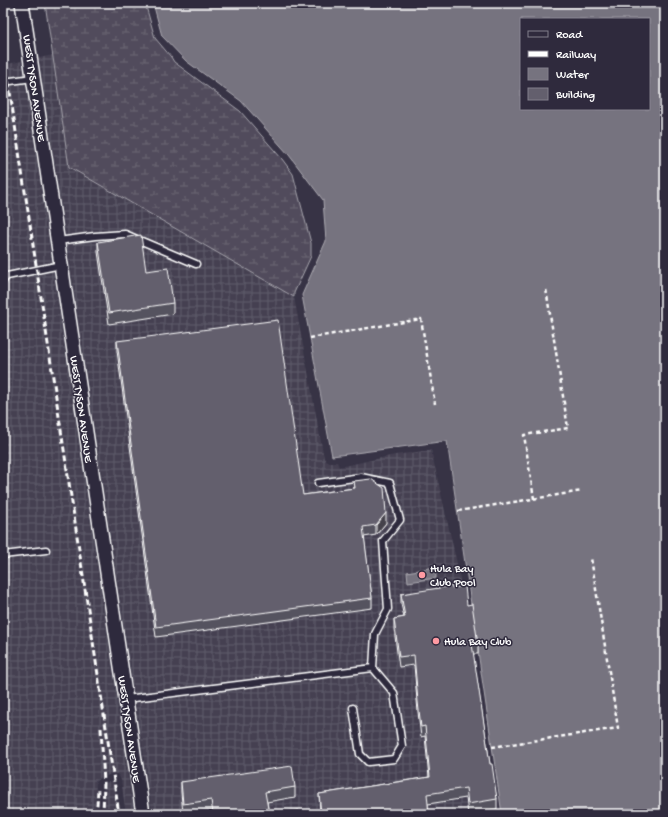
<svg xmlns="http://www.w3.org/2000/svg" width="668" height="817" viewBox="0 0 668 817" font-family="'Gochi Hand',sans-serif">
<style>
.industrial{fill:url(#industrial-grid)}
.wetland{fill:url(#wetland-marsh);stroke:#a8a6ae}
.water{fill:#76737f;stroke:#adabb2;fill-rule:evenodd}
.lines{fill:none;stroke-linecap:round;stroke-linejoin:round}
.service-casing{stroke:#fff;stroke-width:9}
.minor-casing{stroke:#fff;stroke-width:16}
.path{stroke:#fff;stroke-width:2.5;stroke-dasharray:4 3;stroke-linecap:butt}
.service{stroke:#2f2a3d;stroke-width:6}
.minor{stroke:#2f2a3d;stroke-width:13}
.rail{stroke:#fff;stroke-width:3;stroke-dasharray:6 3;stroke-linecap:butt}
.wall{fill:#55525e;stroke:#fff}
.shaded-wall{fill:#45424c;stroke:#fff}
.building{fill:#635f6d;stroke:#fff}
.poi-dot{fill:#ff9aa2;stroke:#2f2a3d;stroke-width:1.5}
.labels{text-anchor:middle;stroke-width:3;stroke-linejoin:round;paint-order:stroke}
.street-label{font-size:12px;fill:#fff;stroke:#2f2a3d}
.poi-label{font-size:12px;fill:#fff;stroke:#2f2a3d;text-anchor:start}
</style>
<defs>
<pattern id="industrial-grid" width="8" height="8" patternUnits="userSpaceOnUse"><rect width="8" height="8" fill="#444051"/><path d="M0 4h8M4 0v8" fill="none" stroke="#605d6b"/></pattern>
<pattern id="wetland-marsh" width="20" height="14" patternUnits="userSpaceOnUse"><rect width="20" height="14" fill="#514c5c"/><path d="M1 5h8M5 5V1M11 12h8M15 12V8" fill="none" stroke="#6b6774"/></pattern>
</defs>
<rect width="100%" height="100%" fill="#373345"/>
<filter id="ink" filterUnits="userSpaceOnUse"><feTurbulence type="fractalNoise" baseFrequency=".025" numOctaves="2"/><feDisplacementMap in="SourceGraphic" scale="8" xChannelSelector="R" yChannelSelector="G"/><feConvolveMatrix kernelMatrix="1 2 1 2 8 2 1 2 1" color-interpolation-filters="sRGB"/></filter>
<g filter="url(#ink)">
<g class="industrial">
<polygon points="53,55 69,167 294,297 324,458 326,461 330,463 337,462 339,467 395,455 431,450 458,568 495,814 152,814 39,58"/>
<polygon points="22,61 134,814 126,814 121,780 119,776 117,774 112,774 100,778 96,781 95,814 3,814 3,65"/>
<polygon points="114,781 119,814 103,814 104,783"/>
</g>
<polygon class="wetland" points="45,3 145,3 155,38 171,57 174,62 240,111 282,159 293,174 311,243 311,256 294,293 294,297 69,167"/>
<g class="water">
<path d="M153 3H665V814H502L447 441 332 456 302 295 326 241 323 200 289 155 241 101 186 61 162 36ZM521 19H649V109H521Z"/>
<polygon points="435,567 436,578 408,582 407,572"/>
</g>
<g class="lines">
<g class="service-casing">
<g id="service">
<polyline points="3,82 33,78"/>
<polyline points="58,241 95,236 125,234 196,264"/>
<polyline points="3,281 7,276 61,265"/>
<polyline points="3,555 46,550"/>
<polyline points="126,699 373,668 375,634 388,609 383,541 400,520 390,483 361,477 318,483"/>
<polyline points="353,708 360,754 368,762 394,759 402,746 394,693 373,668"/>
</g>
</g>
<g class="minor-casing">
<polyline id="minor" points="22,3 143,814"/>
</g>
<g class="path">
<polyline points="310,338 421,319 435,404"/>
<polyline points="534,499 524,435 568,428 546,289"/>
<polyline points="458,511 582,491"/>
<polyline points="492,747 618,728 591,558"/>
</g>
<use href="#service" class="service"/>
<use href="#minor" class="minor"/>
<g class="rail">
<polyline points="3,46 119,814"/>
<polyline points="101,728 104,783 103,814"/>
<polyline points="95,814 97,805 98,789"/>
</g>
</g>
<g class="wall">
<polygon points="98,242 146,271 173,303 173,314 109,324 98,252"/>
<polygon points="117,341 303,495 354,488 354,481 386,523 376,535 364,537 372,598 372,608 156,637 117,351"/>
<polygon points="452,588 467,605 478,644 478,654 473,654 490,764 497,799 497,809 468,814 466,798 428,804 429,814 320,814 319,794 429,777 425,736 421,737 418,712 414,665 399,667 394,629 394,619 404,617 401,604 401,594"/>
<polygon points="181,782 295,787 295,797 267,802 269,814 212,814 211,810 183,814 181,792"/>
</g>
<polygon class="shaded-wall" points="386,513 386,523 376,535 376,525"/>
<g class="building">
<polygon points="141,235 146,271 168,268 173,303 109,313 98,242"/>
<polygon points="278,320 303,495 355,488 354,481 371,479 384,488 386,513 376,525 363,527 372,598 156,627 117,341"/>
<polygon points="452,586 452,588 465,586 467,605 472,604 478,644 472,644 490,764 492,764 497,799 468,804 466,788 427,794 429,814 321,814 319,794 430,777 425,726 421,727 418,702 414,655 399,657 394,619 405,617 401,594"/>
<polygon points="292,766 295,787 265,792 269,814 213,814 211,800 183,804 181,782"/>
<polygon points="298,810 298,814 273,814"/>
</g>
</g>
<g class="poi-dot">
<circle cx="422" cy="575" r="4"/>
<circle cx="436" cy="641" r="4"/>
</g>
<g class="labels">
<g class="street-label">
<text transform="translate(35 88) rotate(82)" y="4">WEST TYSON AVENUE</text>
<text transform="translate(82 409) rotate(82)" y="4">WEST TYSON AVENUE</text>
<text transform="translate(130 729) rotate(82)" y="4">WEST TYSON AVENUE</text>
</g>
<g class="poi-label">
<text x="430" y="572">Hula Bay<tspan x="430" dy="14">Club Pool</tspan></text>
<text x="444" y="645">Hula Bay Club</text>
</g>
</g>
<rect width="668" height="817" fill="none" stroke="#2f2a3d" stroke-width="16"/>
<rect x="8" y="8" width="652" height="801" fill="none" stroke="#fff" stroke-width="1.5" filter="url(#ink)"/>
<rect x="520" y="18" width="130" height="92" fill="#2f2a3d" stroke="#827f8b"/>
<rect x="528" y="31" width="20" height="6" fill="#2f2a3d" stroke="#827f8b"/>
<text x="556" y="38" font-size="12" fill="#ffffff">Road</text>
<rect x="528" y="51" width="20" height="6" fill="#ffffff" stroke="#827f8b"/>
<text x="556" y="58" font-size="12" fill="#ffffff">Railway</text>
<rect x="528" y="68" width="20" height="12" fill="#76737f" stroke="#827f8b"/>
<text x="556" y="78" font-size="12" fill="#ffffff">Water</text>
<rect x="528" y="88" width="20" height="12" fill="#635f6d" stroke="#827f8b"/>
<text x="556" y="98" font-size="12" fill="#ffffff">Building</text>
</svg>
